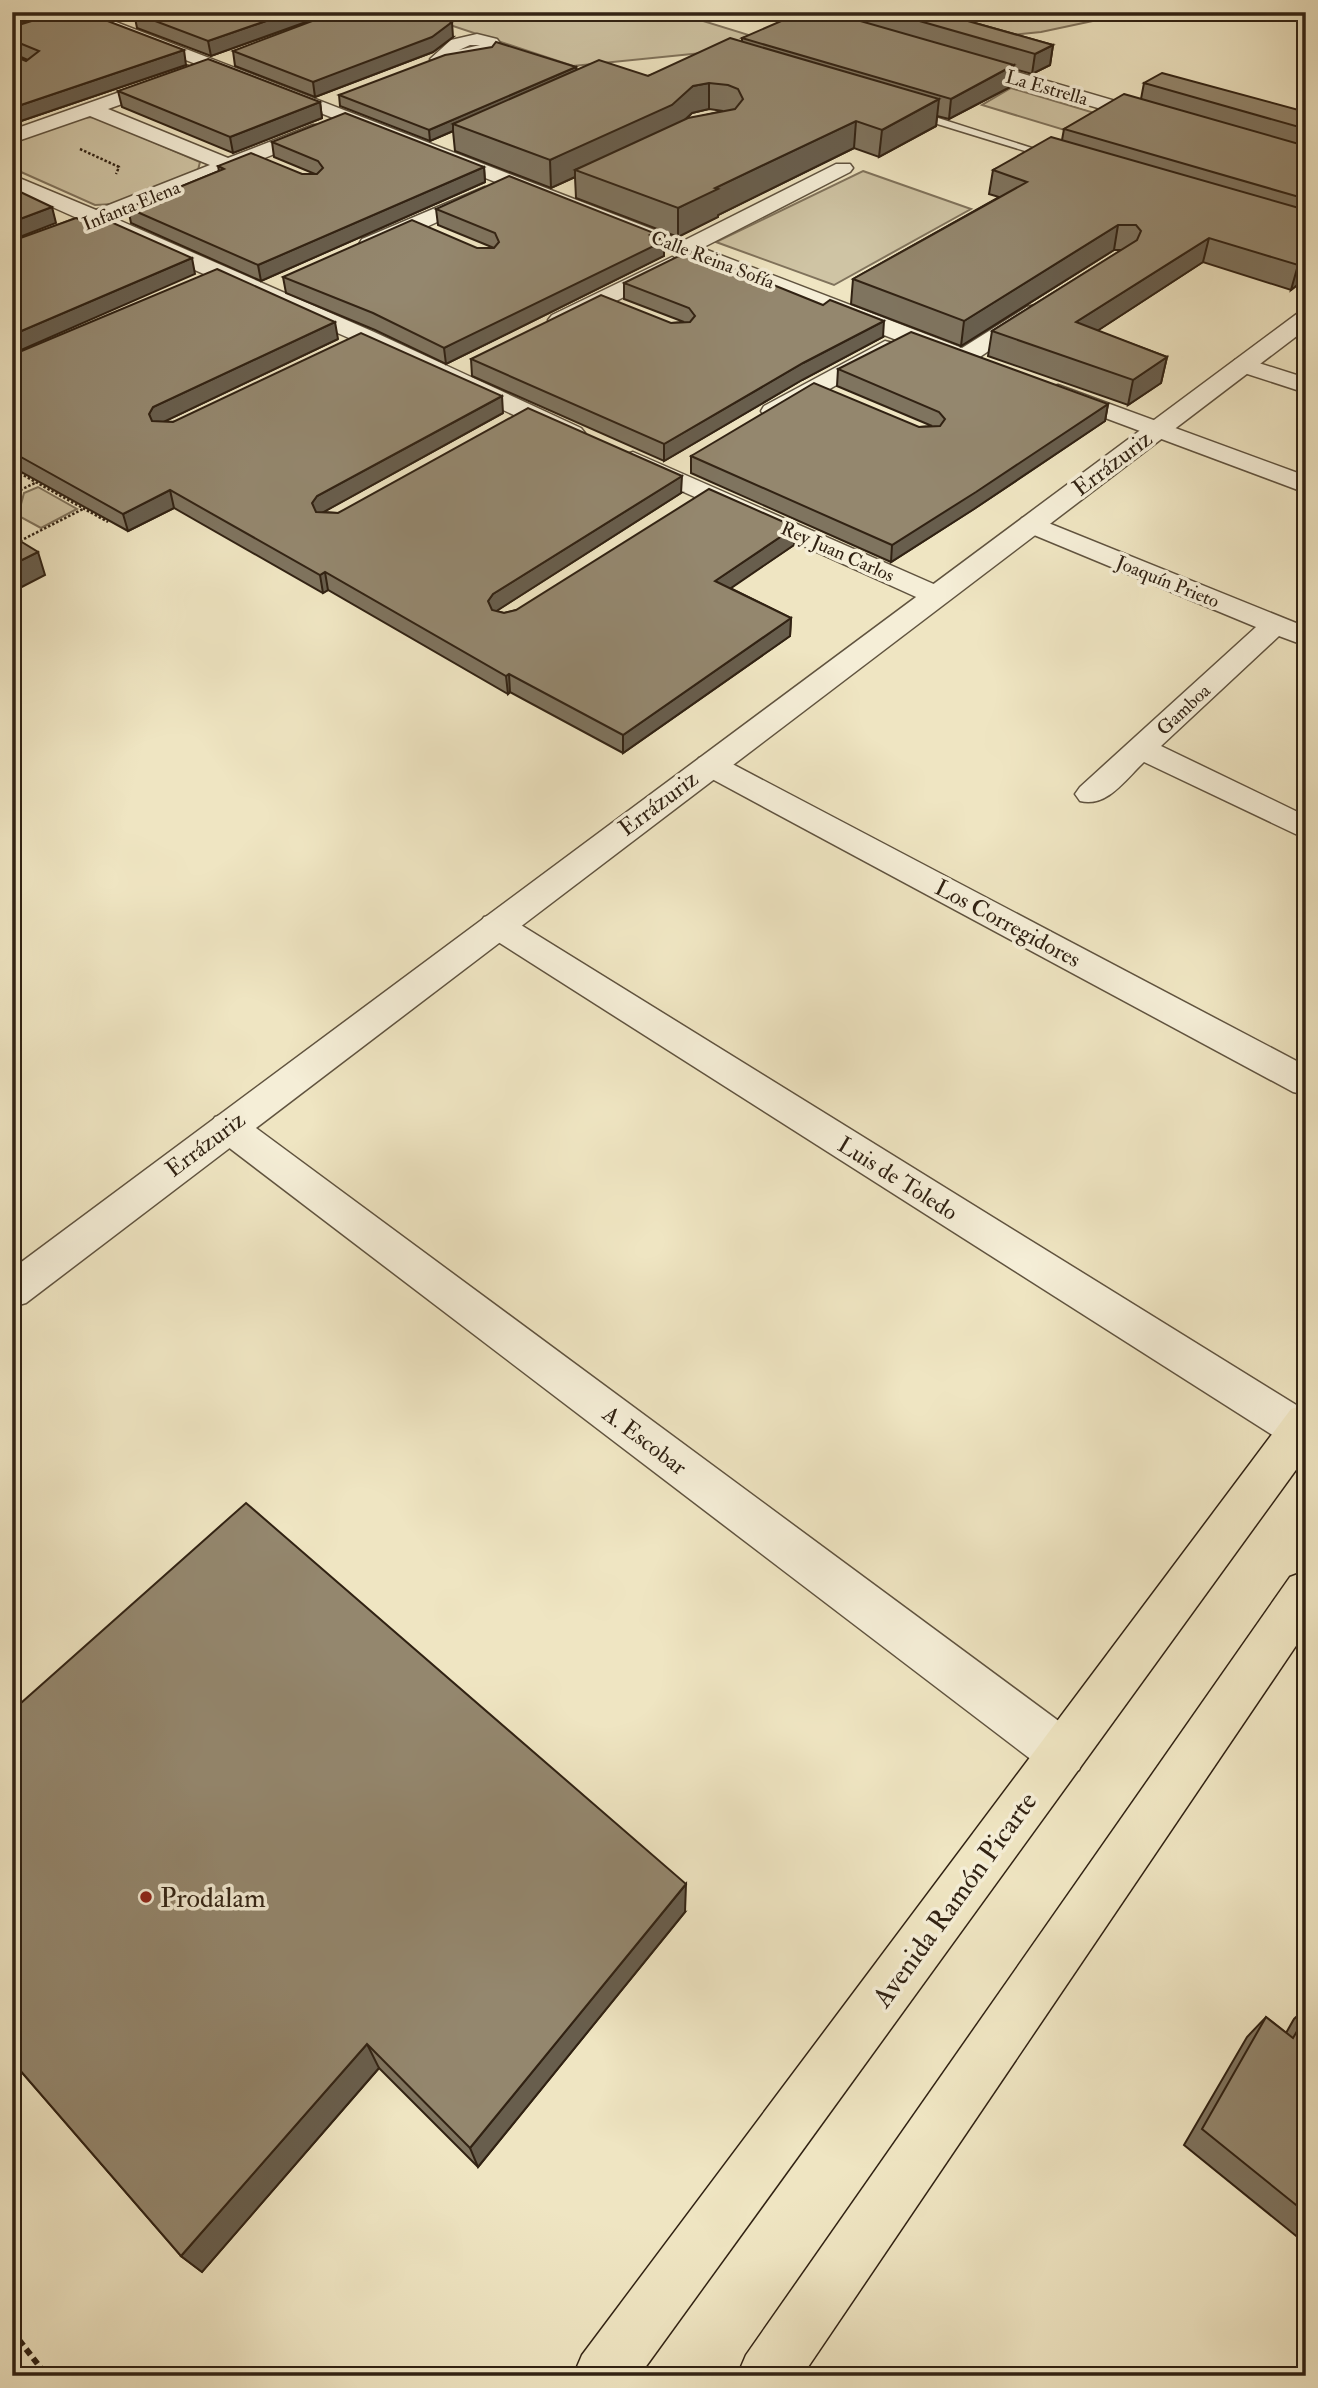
<svg xmlns="http://www.w3.org/2000/svg" width="1318" height="2388" viewBox="0 0 1318 2388" font-family="'IM FELL Double Pica',serif">
<style>
.green{fill:#cfc4a4;stroke:#80735c;stroke-width:2}
.lines{fill:none;stroke-linecap:round;stroke-linejoin:round}
.service-casing{stroke:#60533f;stroke-width:3}
.minor-casing{stroke:#60533f;stroke-width:3}
.tertiary-casing{stroke:#60533f;stroke-width:3}
.trunk-casing{stroke:#312213;stroke-width:3}
.path-far1{stroke:#312213;stroke-width:2.5;stroke-dasharray:2.5 2;stroke-linecap:butt}
.path{stroke:#312213;stroke-width:6;stroke-dasharray:7 4.5;stroke-linecap:butt}
.service{fill:#f5eed7;fill-rule:evenodd}
.minor{fill:#f5eed7;fill-rule:evenodd}
.tertiary{fill:#f5eed7;fill-rule:evenodd}
.trunk{fill:#efe5c2;fill-rule:evenodd}
.wall{fill:#7f745f;stroke:#312213;stroke-width:2;fill-rule:evenodd}
.shaded-wall{fill:#685e4d;stroke:#312213;stroke-width:2}
.building{fill:#94876e;stroke:#312213;stroke-width:2}
.poi-dot{fill:#8f2418;stroke:#f5eed7;stroke-width:2.5}
.labels{text-anchor:middle;stroke-width:7;stroke-linejoin:round;paint-order:stroke}
.far-street-label{font-size:19px;fill:#312213;stroke:#f5eed7}
.street-label{font-size:23px;fill:#312213;stroke:#f5eed7}
.near-poi-label{font-size:28px;fill:#312213;stroke:#f5eed7;text-anchor:start}
.near-street-label{font-size:28px;fill:#312213;stroke:#f5eed7}
</style>
<rect width="100%" height="100%" fill="#efe5c2"/>
<filter id="stains"><feTurbulence type="fractalNoise" baseFrequency=".00286" numOctaves="4"/><feColorMatrix values="0 0 0 0 .2 0 0 0 0 .09 0 0 0 0 .02 0 0 0 .5 -.17"/></filter>
<radialGradient id="worn" r=".72"><stop offset=".6" stop-color="#630" stop-opacity="0"/><stop offset="1" stop-color="#630" stop-opacity=".3"/></radialGradient>
<g class="green">
<polygon points="411,12 674,12 781,45 573,66"/>
<polygon points="912,12 1135,12 1041,32 993,37"/>
<polygon points="1011,88 1108,117 1081,135 982,105"/>
<polygon points="95,117 200,162 198,170 114,204 95,205 12,168 12,142 77,118"/>
<polygon points="863,171 971,209 834,285 716,242"/>
<polygon points="38,487 77,509 41,528 15,514 20,508 24,493"/>
</g>
<g class="lines">
<g class="service-casing">
<polygon id="service" points="908,111 916,111 1060,157 1051,159 908,115"/>
</g>
<g class="minor-casing">
<g id="minor">
<polygon points="64,12 90,12 683,241 836,164 850,164 853,168 850,172 702,248 962,348 1027,307 1035,305 1046,312 971,363 955,363"/>
<polygon points="780,12 809,12 853,25 856,29 847,34 783,16"/>
<path d="M477 34 497 39 500 43 492 55 439 65 430 59 451 40ZM470 45H480L459 50Z"/>
<polygon points="962,56 1163,115 1166,119 1163,123 1149,123 955,66 953,62"/>
<polygon points="171,74 178,76 180,80 178,84 108,109 228,158 313,125 327,125 330,129 327,133 114,218 374,332 581,428 585,433 581,438 563,438 358,342 95,226 12,257 12,243 77,218 12,189 12,175 96,210 210,165 90,116 12,143 12,130"/>
<polygon points="485,187 495,193 492,197 378,249 370,251 359,244 362,239"/>
<polygon points="672,257 683,264 680,269 568,325 552,325 548,320 552,315"/>
<polygon points="885,341 893,343 897,348 893,353 782,416 764,416 761,411 764,406"/>
<polygon points="1243,358 1306,378 1306,393 1235,370 1231,365 1235,360"/>
<polygon points="1058,385 1306,476 1306,493 1049,397 1046,392 1049,387"/>
<polygon points="633,452 945,589 949,595 945,601 935,603 925,601 624,465 620,460 624,455"/>
<path d="M1031 516 1306 627V646L1279 636 1161 746 1306 816V839L1144 762C1126 779 1107 808 1080 801L1075 794 1080 787 1256 627 1022 530 1018 524 1022 518Z"/>
<polygon points="710,755 721,758 1306,1066 1306,1095 1293,1092 699,772 695,765 699,758"/>
<polygon points="496,914 508,917 1306,1411 1306,1446 1300,1448 1285,1443 484,933 479,925 484,917"/>
<polygon points="228,1113 241,1117 1079,1736 1086,1753 1079,1770 1062,1777 1045,1770 215,1137 209,1127 215,1117"/>
</g>
</g>
<g class="tertiary-casing">
<polygon id="tertiary" points="1306,311 1306,329 26,1303 12,1307 12,1269 1298,313"/>
</g>
<g class="trunk-casing">
<g id="trunk">
<polygon points="1306,1404 1306,1456 639,2376 573,2376 582,2355 1291,1409"/>
<polygon points="1306,1571 1306,1631 802,2376 737,2376 746,2355 1290,1577"/>
</g>
</g>
<g class="path-far1">
<polyline points="80,149 119,167 116,174"/>
<polyline points="12,469 108,522"/>
<polyline points="12,494 35,483"/>
<polyline points="12,545 83,509"/>
</g>
<polyline class="path" points="12,2331 47,2376"/>
<use href="#service" class="service"/>
<use href="#minor" class="minor"/>
<use href="#tertiary" class="tertiary"/>
<use href="#trunk" class="trunk"/>
</g>
<g class="wall">
<polygon points="97,12 133,12 114,19"/>
<polygon points="137,12 334,12 211,56 137,28 134,13"/>
<path d="M834 12H936L1053 45 1050 65 1032 74 1014 69 1012 86 949 119 937 116 936 126 879 157 854 148 718 215V217L678 237 576 198 575 177 551 188 455 151 453 131 430 141 340 106 339 95 576 67 577 70 648 76 742 42V38L834 14ZM709 109 723 111 685 120 692 113Z"/>
<polygon points="12,27 186,65 12,124 12,55 26,61 28,60 12,53"/>
<polygon points="453,37 433,52 315,97 235,66 233,51"/>
<polygon points="1144,83 1306,112 1306,278 1291,290 1203,262 1097,331 1167,357 1161,383 1128,405 988,356 992,331 1122,250 1114,250 961,346 851,304 853,279 999,197 989,194 993,170 1062,140 1064,129 1141,99"/>
<polygon points="118,91 320,102 322,118 233,153 122,107"/>
<polygon points="272,142 484,167 485,182 261,281 131,223 128,208 219,171 218,166 302,174 315,174 274,157"/>
<polygon points="436,209 654,233 654,236 664,241 664,256 446,364 375,330 286,293 283,277 477,248 494,248 438,225"/>
<polygon points="624,283 883,337 802,380 664,461 472,376 471,359 671,323 684,322 624,299"/>
<polygon points="338,339 163,422 503,413 323,512 338,513 681,493 496,611 504,613 794,545 730,588 791,618 790,636 623,753 510,692 508,694 328,590 323,593 174,508 128,531 12,467 12,355"/>
<polygon points="838,369 1108,404 1105,421 974,509 891,562 691,473 691,456 919,427 932,426 837,386"/>
<polygon points="685,1912 478,2167 379,2068 202,2272 181,2256 12,2061"/>
<polygon points="1306,2008 1306,2244 1184,2145 1247,2037 1266,2017 1286,2033 1294,2019"/>
</g>
<g class="shaded-wall">
<polygon points="12,12 55,12 12,27"/>
<polygon points="113,12 133,12 114,19"/>
<polygon points="292,12 334,12 211,56 208,41"/>
<polygon points="452,22 453,37 433,52 315,97 313,82"/>
<polygon points="1053,45 1050,65 1032,74 1035,54"/>
<polygon points="184,50 186,65 12,124 12,108"/>
<polygon points="1014,65 1012,86 949,119 951,99"/>
<polygon points="576,67 577,78 453,124 453,131 430,141 429,130"/>
<polygon points="709,83 709,109 692,113 672,132 575,170 575,177 551,188 550,160 693,86"/>
<polygon points="939,99 936,126 879,157 882,130"/>
<polygon points="320,102 322,118 233,153 230,137"/>
<polygon points="856,121 854,148 718,215 718,217 678,237 678,208 715,188"/>
<polygon points="484,167 485,182 261,281 258,265"/>
<polygon points="52,207 56,223 12,240 12,222"/>
<polygon points="1118,225 1114,250 961,346 964,321"/>
<polygon points="654,233 654,246 664,241 664,256 446,364 444,348"/>
<polygon points="1209,238 1203,262 1071,348 1076,322"/>
<polygon points="192,258 195,274 12,354 12,335"/>
<polygon points="1306,259 1306,278 1291,290 1298,265"/>
<polygon points="884,321 883,337 802,380 664,461 664,444 803,363"/>
<polygon points="335,322 338,339 157,425 153,431 149,414 153,407"/>
<polygon points="1167,357 1161,383 1128,405 1133,380"/>
<polygon points="502,396 503,413 320,514 315,521 312,503 317,496"/>
<polygon points="1108,404 1105,421 974,509 891,562 892,545"/>
<polygon points="682,476 681,493 495,612 490,619 488,601 493,594"/>
<polygon points="170,490 174,508 128,531 123,514"/>
<polygon points="795,527 794,545 715,599 715,581"/>
<polygon points="38,552 45,575 12,592 12,565"/>
<polygon points="325,572 328,590 323,593 320,575"/>
<polygon points="791,618 790,636 623,753 623,735"/>
<polygon points="509,674 510,692 508,694 506,676"/>
<polygon points="686,1884 685,1912 478,2167 470,2148"/>
<polygon points="367,2044 379,2068 202,2272 181,2256"/>
</g>
<g class="building">
<polygon points="61,12 84,12 184,50 12,108 12,55 26,61 39,51 12,40 12,27"/>
<polygon points="137,12 292,12 208,41 134,13"/>
<polygon points="336,12 421,12 452,22 432,37 313,82 233,51"/>
<polygon points="802,12 829,12 1014,65 951,99 742,38"/>
<polygon points="888,12 936,12 1053,45 1035,54"/>
<polygon points="730,38 939,99 882,130 856,121 715,188 718,189 678,208 575,170 688,118 735,109 743,99 738,89 728,85 709,83 693,86 672,105 550,160 453,124 599,60 648,76"/>
<polygon points="496,42 576,67 429,130 339,95 445,55 492,47"/>
<polygon points="208,59 320,102 230,137 118,91"/>
<polygon points="1162,73 1306,112 1306,129 1144,83"/>
<polygon points="1124,94 1306,146 1306,199 1064,129"/>
<polygon points="345,113 484,167 258,265 128,208 224,169 218,166 251,153 302,174 317,174 323,168 318,161 272,142"/>
<polygon points="1051,137 1306,210 1306,259 1298,265 1209,238 1076,322 1167,357 1133,380 992,331 1137,240 1141,231 1136,225 1118,225 964,321 853,279 1027,182 993,170"/>
<polygon points="509,176 654,233 650,235 664,241 444,348 373,313 283,277 412,220 477,248 494,248 499,242 495,233 436,209"/>
<polygon points="12,188 52,207 12,222"/>
<polygon points="76,218 89,223 102,218 192,258 12,335 12,241"/>
<polygon points="689,251 823,305 830,300 884,321 803,363 664,444 471,359 601,295 671,323 690,322 695,316 689,308 624,283"/>
<polygon points="217,269 335,322 153,407 149,414 152,421 173,422 361,333 502,396 317,496 312,503 316,512 338,513 528,408 682,476 493,594 488,601 492,610 504,613 516,610 709,489 795,527 715,581 791,618 623,735 509,674 506,676 325,572 320,575 170,490 123,514 12,452 12,355"/>
<polygon points="911,332 1108,404 976,492 892,545 691,456 814,383 919,427 940,426 945,419 939,412 838,369"/>
<polygon points="12,536 38,552 12,565"/>
<polygon points="246,1503 686,1884 470,2148 367,2044 181,2256 12,2061 12,1711"/>
<polygon points="1306,2016 1306,2213 1202,2129 1266,2017 1293,2038"/>
</g>
<circle class="poi-dot" cx="146" cy="1897" r="7"/>
<g class="labels">
<g class="far-street-label">
<text transform="translate(1047 87) rotate(16)" y="7">La Estrella</text>
<text transform="translate(131 205) rotate(-22)" y="7">Infanta Elena</text>
<text transform="translate(713 259) rotate(21)" y="7">Calle Reina Sofía</text>
<text transform="translate(838 551) rotate(24)" y="7">Rey Juan Carlos</text>
<text transform="translate(1168 581) rotate(22)" y="7">Joaquín Prieto</text>
<text transform="translate(1183 709) rotate(-43)" y="7">Gamboa</text>
</g>
<g class="street-label">
<text transform="translate(1112 463) rotate(-37)" y="8">Errázuriz</text>
<text transform="translate(658 803) rotate(-37)" y="8">Errázuriz</text>
<text transform="translate(1008 923) rotate(28)" y="8">Los Corregidores</text>
<text transform="translate(205 1144) rotate(-37)" y="8">Errázuriz</text>
<text transform="translate(898 1178) rotate(32)" y="8">Luis de Toledo</text>
<text transform="translate(645 1440) rotate(37)" y="8">A. Escobar</text>
</g>
<g class="near-poi-label">
<text x="160" y="1907">Prodalam</text>
</g>
<g class="near-street-label">
<text transform="translate(954 1899) rotate(-54)" y="10">Avenida Ramón Picarte</text>
</g>
</g>
<rect width="1318" height="2388" fill="none" stroke="#efe5c2" stroke-width="42"/>
<rect x="14" y="14" width="1290" height="2360" fill="none" stroke="#312213" stroke-width="3.5"/>
<rect x="21" y="21" width="1276" height="2346" fill="none" stroke="#312213" stroke-width="2"/>
<rect width="100%" height="100%" filter="url(#stains)"/>
<rect width="100%" height="100%" fill="url(#worn)"/>
</svg>
